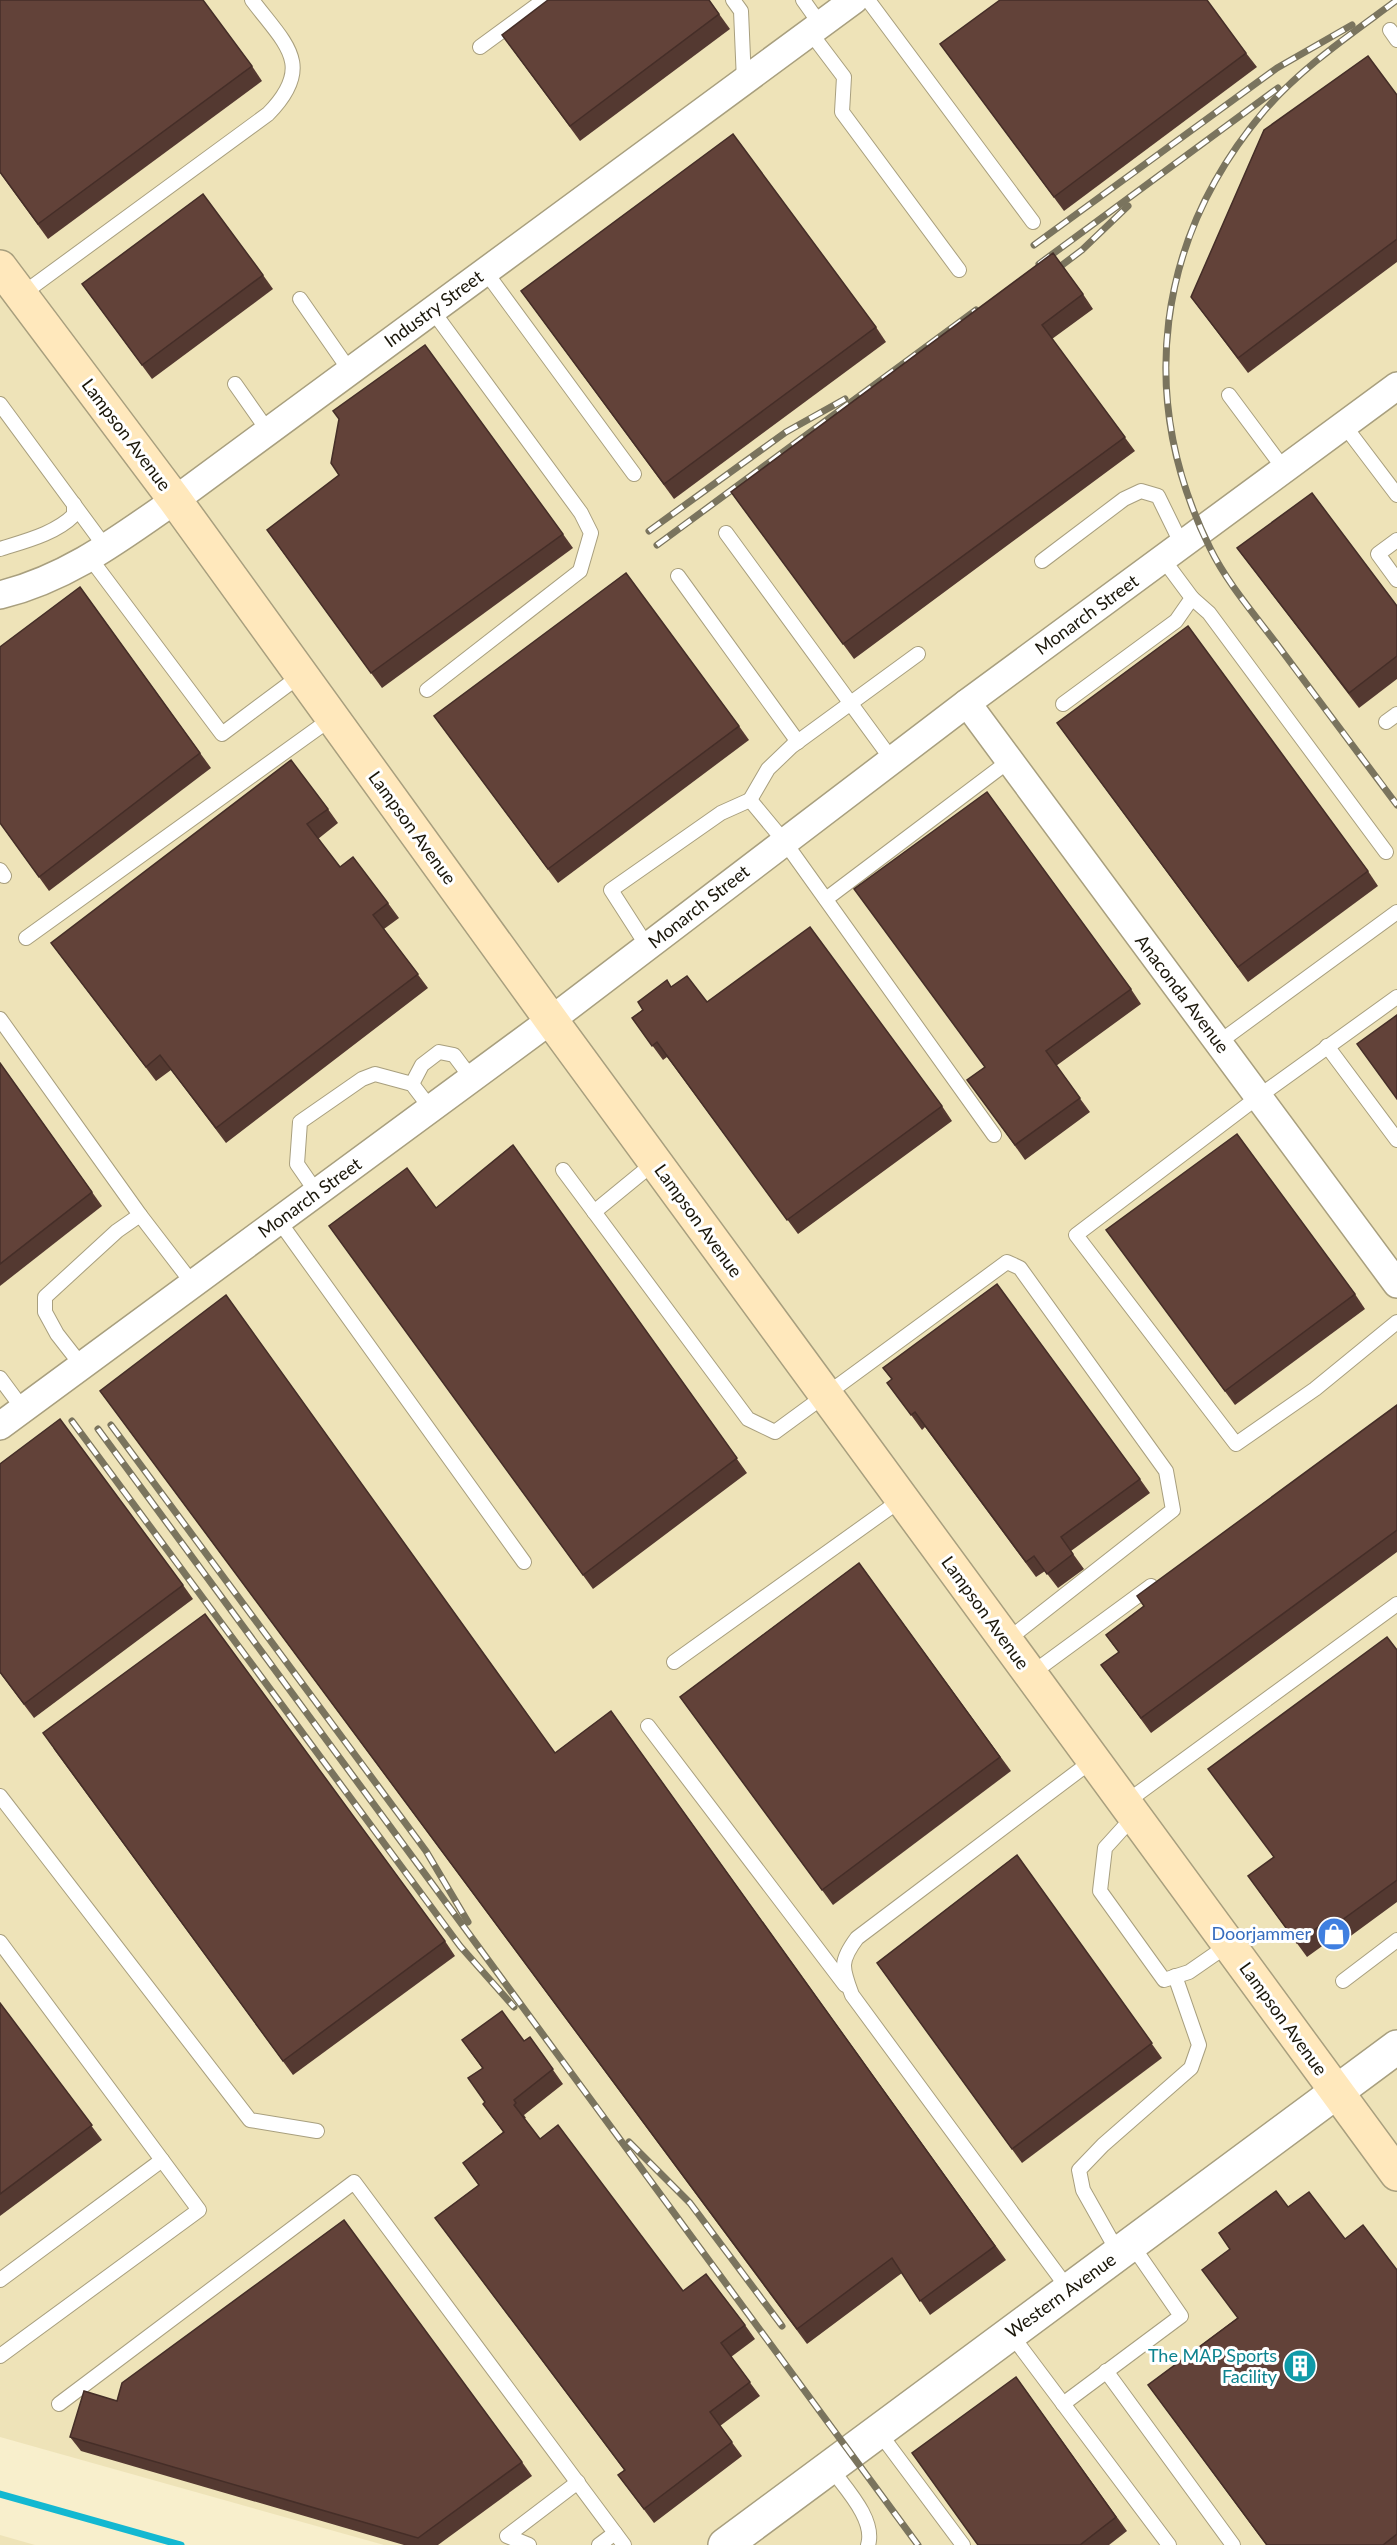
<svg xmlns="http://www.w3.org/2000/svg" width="1397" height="2545" viewBox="0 0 1397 2545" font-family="Lato,sans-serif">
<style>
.built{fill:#eee3b8}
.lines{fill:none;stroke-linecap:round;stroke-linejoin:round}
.stream{stroke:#13b8d1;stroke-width:7}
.service-casing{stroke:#a89f7e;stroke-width:16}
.minor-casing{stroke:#a89f7e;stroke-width:30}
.tertiary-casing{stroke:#a89f7e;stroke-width:36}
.secondary-casing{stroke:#a89f7e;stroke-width:36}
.service{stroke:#fff;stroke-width:14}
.minor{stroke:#fff;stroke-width:27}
.tertiary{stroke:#fff;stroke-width:33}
.secondary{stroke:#ffe8bc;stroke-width:33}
.rail-casing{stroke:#7a745e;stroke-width:7}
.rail{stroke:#fff;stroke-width:4.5;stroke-dasharray:14;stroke-linecap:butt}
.wall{fill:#543931}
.building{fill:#624239;stroke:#452e28;stroke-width:1.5}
.labels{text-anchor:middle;stroke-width:6;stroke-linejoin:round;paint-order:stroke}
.street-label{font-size:18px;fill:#1a1609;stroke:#fff}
.shop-label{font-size:18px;fill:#366cbe;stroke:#fff;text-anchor:end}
.culture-label{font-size:18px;fill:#0d838f;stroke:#fff;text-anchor:end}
</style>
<rect width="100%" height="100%" fill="#f8efcc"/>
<g class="built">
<polygon points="0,0 1397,0 1397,2545 384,2545 0,2437"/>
<polygon points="0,2535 35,2545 0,2545"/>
</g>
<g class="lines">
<polyline class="stream" points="0,2494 181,2545"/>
<g class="service-casing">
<g id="service">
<polyline points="733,0 741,11 744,81"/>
<polyline points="803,0 820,24"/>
<polyline points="868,0 1033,222"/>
<polyline points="1390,30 1397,40"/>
<polyline points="810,32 844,77 842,112 959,270"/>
<polyline points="480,47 544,0"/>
<polyline points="485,271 634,474"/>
<path d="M21 295 268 114C316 65 285 44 252 0"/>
<polyline points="300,299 350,371"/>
<polyline points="235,384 268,431"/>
<polyline points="1229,395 1284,469"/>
<polyline points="0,404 106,548"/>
<polyline points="1344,425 1397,495"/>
<polyline points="726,533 892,760"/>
<polyline points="1397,540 1378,554 1397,580"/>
<path d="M0 549C25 541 55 534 74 515V504"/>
<polyline points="90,558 222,734 301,675"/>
<polyline points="1042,561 1124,499 1141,491 1158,496 1182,545"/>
<polyline points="678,576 798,742"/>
<polyline points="1192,598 1209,613 1386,852"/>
<polyline points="427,690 580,571 591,533 581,513 432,310"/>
<polyline points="1063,704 1176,621 1192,598 1163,559"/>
<polyline points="1386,722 1397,714"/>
<polyline points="750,800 768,769 792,746 918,654"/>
<polyline points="0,870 4,876"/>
<polyline points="826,899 1009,761"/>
<polyline points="26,938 332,718"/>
<polyline points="647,946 611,890 721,813 750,800 784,841 994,1135"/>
<polyline points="1397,997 1258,1097 1076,1235 1236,1444 1315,1389 1397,1322"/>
<polyline points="0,1019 140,1215"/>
<polyline points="1218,1043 1397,912"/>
<polyline points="1327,1046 1397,1140"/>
<polyline points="412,1084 422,1065 439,1052 454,1055 472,1079"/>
<polyline points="563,1170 748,1419 775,1432 1007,1262 1020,1268 1166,1471 1173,1510 1006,1641"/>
<polyline points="317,1193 297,1164 300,1122 362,1079 375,1074 412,1084 431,1109"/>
<polyline points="594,1212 655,1162"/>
<polyline points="279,1221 524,1562"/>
<polyline points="82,1366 57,1334 45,1312 45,1297 117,1231 140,1215 193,1284"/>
<polyline points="0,1378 23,1409"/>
<polyline points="674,1662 902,1499"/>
<polyline points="1031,1674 1151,1586"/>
<polyline points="648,1726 845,1985"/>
<polyline points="0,1796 250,2120 317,2131"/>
<polyline points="1125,1803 1397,1604"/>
<polyline points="1134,1816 1105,1848 1100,1891 1164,1980 1189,1972 1228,1945"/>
<polyline points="0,1942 162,2160 0,2280"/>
<polyline points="1343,1981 1397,1940"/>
<polyline points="1119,2254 1083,2190 1079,2170 1103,2145 1191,2068 1199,2045 1175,1976"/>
<path d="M1069 2290 852 1995C842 1968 839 1962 857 1938L1093 1760"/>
<polyline points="1010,2333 1169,2545"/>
<polyline points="0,2356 199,2210 162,2160"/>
<polyline points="1106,2371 1233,2545"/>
<polyline points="59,2404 354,2182 624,2545"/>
<polyline points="1063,2404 1181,2316 1132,2245"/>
<polyline points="878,2431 963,2545"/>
<path d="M830 2467C844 2487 876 2519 868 2545"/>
<polyline points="529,2545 507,2536 578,2482"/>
<polyline points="599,2545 615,2533"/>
</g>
</g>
<g class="minor-casing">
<g id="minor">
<path d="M0 595C68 578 119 539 175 500L854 0"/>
<polyline points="967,703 1397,1284"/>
<polyline points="0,1426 551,1020 967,703 1397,386"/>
</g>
</g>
<g class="tertiary-casing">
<polyline id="tertiary" points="725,2545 1397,2047"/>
</g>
<g class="secondary-casing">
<polyline id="secondary" points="0,267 175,500 551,1020 1397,2174"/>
</g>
<use href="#service" class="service"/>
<use href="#minor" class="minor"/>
<use href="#tertiary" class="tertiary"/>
<use href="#secondary" class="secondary"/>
<g class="rail-casing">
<g id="rail">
<path d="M1397 0C1350 35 1302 67 1264 111 1156 239 1136 398 1210 548 1227 583 1255 615 1279 647 1318 700 1358 752 1397 805"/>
<polyline points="1034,245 1277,68 1352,25"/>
<polyline points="1039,264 1278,88"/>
<polyline points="1049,275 1082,250 1128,206"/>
<polyline points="649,531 786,432 845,399"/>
<polyline points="657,545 976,310"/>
<polyline points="72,1421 460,1946 514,2007"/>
<polyline points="111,1425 426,1851 468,1922"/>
<polyline points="98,1429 918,2545"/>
<polyline points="629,2142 690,2203 782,2326"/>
</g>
</g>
<use href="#rail" class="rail"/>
</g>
<g class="wall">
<polygon points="709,0 730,29 580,141 502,35"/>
<polygon points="940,44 1246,53 1257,67 1064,211"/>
<polygon points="252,66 262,81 48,239 0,173"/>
<polygon points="1397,95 1397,262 1248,373 1191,297"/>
<polygon points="263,275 273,289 152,379 82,284"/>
<polygon points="521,291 876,327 886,342 674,499"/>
<polygon points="1083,294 1093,309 1052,339 1135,451 854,659 731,492"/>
<polygon points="339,475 563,534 573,548 382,688 277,544"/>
<polygon points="1237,548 1397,606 1397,679 1359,708"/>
<polygon points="80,587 211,768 49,891 0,823"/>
<polygon points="434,716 739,726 749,740 558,883"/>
<polygon points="1057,723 1368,871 1378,886 1248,982"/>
<polygon points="328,809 338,823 318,839 340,867 388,903 399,918 384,929 428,988 226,1143 171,1070 156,1081 51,943"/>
<polygon points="671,987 942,1106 952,1121 798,1234 667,1057 663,1060 632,1018"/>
<polygon points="1131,989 1141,1004 1056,1066 1090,1112 1025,1160 978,1094 984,1067"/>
<polygon points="0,1063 102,1206 0,1286"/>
<polygon points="513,1145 747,1473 593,1589 340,1241 436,1208"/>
<polygon points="1117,1244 1355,1294 1365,1309 1235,1405"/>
<polygon points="883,1368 1140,1479 1150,1493 1071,1551 1084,1569 1058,1588 1045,1571 1036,1577 925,1427 922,1430 898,1397 887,1383 892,1380"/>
<polygon points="100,1391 555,1753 611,1711 1006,2260 930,2315 902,2273 807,2344"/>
<polygon points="1397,1405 1397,1552 1151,1733 1112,1680 1119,1653 1106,1635 1144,1606"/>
<polygon points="0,1464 183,1585 193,1599 34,1718 0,1673"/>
<polygon points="859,1563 1011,1771 833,1905 680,1697"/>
<polygon points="1397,1650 1397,1902 1337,1946 1332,1939 1307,1957 1258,1890 1273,1857"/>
<polygon points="53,1748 445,1941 455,1956 293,2075"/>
<polygon points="1017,1855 1162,2058 1022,2163 877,1963"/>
<polygon points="0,2003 102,2140 0,2216"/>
<polygon points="530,2037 563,2084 524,2115 526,2118 524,2119 540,2139 683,2291 745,2325 755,2339 731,2357 760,2396 720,2426 742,2456 654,2523 618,2475 624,2470 435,2218 479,2185 463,2163 503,2132 483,2104 485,2102 482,2068 462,2040 524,2041"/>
<polygon points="1288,2207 1397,2270 1397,2545 1266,2545 1148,2385 1237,2318"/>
<polygon points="1016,2377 1127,2531 1109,2545 978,2545"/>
<polygon points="70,2437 522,2462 532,2476 438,2545 404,2545 81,2451"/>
</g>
<g class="building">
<polygon points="0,0 203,0 252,66 38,224 0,172"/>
<polygon points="548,0 709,0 719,14 570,126 502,35"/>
<polygon points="1000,0 1207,0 1246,53 1054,197 940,44"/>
<polygon points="1368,56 1397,95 1397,239 1238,358 1191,297 1264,130"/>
<polygon points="733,134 876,327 664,484 521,291"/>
<polygon points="203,194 263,275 142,365 82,284"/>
<polygon points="1053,253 1083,294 1042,325 1125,437 843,644 731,492"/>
<polygon points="425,345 563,534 371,673 267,530 339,475 331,463 339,419 333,411"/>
<polygon points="1312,493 1397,606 1397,656 1349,693 1237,548"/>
<polygon points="626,573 739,726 548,869 434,716"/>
<polygon points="80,587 200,753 39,877 0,823 0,647"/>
<polygon points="1188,626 1368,871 1238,967 1057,723"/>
<polygon points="291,760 328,809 307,824 340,867 353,857 388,903 373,915 418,974 216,1128 160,1055 146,1067 51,943"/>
<polygon points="987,792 1131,989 1046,1051 1080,1098 1015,1145 967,1080 985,1067 854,889"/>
<polygon points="810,927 942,1106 787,1220 657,1042 652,1046 632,1018 643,1010 638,1002 667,980 671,987 687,976 707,1002"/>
<polygon points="1397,1015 1397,1099 1357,1044"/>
<polygon points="0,1063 92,1192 0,1264"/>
<polygon points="1237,1134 1355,1294 1225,1391 1106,1230"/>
<polygon points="513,1145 737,1458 583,1575 329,1226 407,1168 436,1208"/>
<polygon points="997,1284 1140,1479 1061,1537 1073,1554 1047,1574 1034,1556 1026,1562 915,1412 911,1415 887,1383 892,1379 883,1368"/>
<polygon points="226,1295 555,1753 611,1711 995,2246 920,2301 892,2258 797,2329 100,1391"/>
<polygon points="1397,1405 1397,1530 1141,1718 1101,1665 1119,1652 1106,1635 1144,1606 1137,1596"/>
<polygon points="60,1419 183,1585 24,1704 0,1672 0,1464"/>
<polygon points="859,1563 1000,1757 822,1890 680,1697"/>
<polygon points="205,1614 445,1941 283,2061 43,1733"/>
<polygon points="1387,1637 1397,1650 1397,1880 1327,1931 1322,1924 1297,1943 1248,1876 1274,1857 1208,1769"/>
<polygon points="1017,1855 1152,2043 1012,2149 877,1963"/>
<polygon points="0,2003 92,2125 0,2194"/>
<polygon points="502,2011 524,2041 530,2037 553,2069 514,2100 516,2103 514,2105 540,2139 558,2125 683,2291 706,2274 745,2325 721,2343 750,2382 710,2412 732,2442 644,2509 618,2475 625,2470 435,2218 479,2185 463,2163 504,2132 483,2104 485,2102 468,2078 483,2068 462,2040"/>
<polygon points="1276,2191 1288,2207 1309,2192 1345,2239 1363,2225 1397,2270 1397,2534 1383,2545 1267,2545 1148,2385 1238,2318 1202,2270 1230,2249 1219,2233"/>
<polygon points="344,2220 522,2462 418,2538 70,2437 84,2391 117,2401 122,2383"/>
<polygon points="1016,2377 1116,2517 1080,2545 978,2545 912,2453"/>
</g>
<defs>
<g id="shop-disc" transform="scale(1.725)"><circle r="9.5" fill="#3f7fe0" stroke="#fff"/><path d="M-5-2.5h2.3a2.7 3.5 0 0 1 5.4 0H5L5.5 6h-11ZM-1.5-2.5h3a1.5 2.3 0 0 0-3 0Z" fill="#fff"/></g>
<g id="building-disc" transform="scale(1.725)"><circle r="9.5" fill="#0f9aa8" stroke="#fff"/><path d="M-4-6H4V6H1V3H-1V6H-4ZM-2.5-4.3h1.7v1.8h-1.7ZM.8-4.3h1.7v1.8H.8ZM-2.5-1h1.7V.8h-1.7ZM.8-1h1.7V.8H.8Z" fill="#fff"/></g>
</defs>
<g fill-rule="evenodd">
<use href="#shop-disc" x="1334" y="1934"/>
<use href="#building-disc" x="1300" y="2366"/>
</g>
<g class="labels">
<g class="street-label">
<text transform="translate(434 309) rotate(-36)" y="6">Industry Street</text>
<text transform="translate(126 435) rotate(53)" y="6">Lampson Avenue</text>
<text transform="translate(1087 615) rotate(-36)" y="6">Monarch Street</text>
<text transform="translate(412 828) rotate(54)" y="6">Lampson Avenue</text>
<text transform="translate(699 907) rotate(-38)" y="6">Monarch Street</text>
<text transform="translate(1182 994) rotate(53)" y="6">Anaconda Avenue</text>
<text transform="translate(310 1198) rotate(-36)" y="6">Monarch Street</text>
<text transform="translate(698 1221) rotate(54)" y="6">Lampson Avenue</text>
<text transform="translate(985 1613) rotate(54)" y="6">Lampson Avenue</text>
<text transform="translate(1283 2019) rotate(54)" y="6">Lampson Avenue</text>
<text transform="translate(1061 2296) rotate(-36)" y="6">Western Avenue</text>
</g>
<g class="shop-label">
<text x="1311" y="1940">Doorjammer</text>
</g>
<g class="culture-label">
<text x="1277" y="2362">The MAP Sports<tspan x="1277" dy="21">Facility</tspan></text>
</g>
</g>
</svg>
